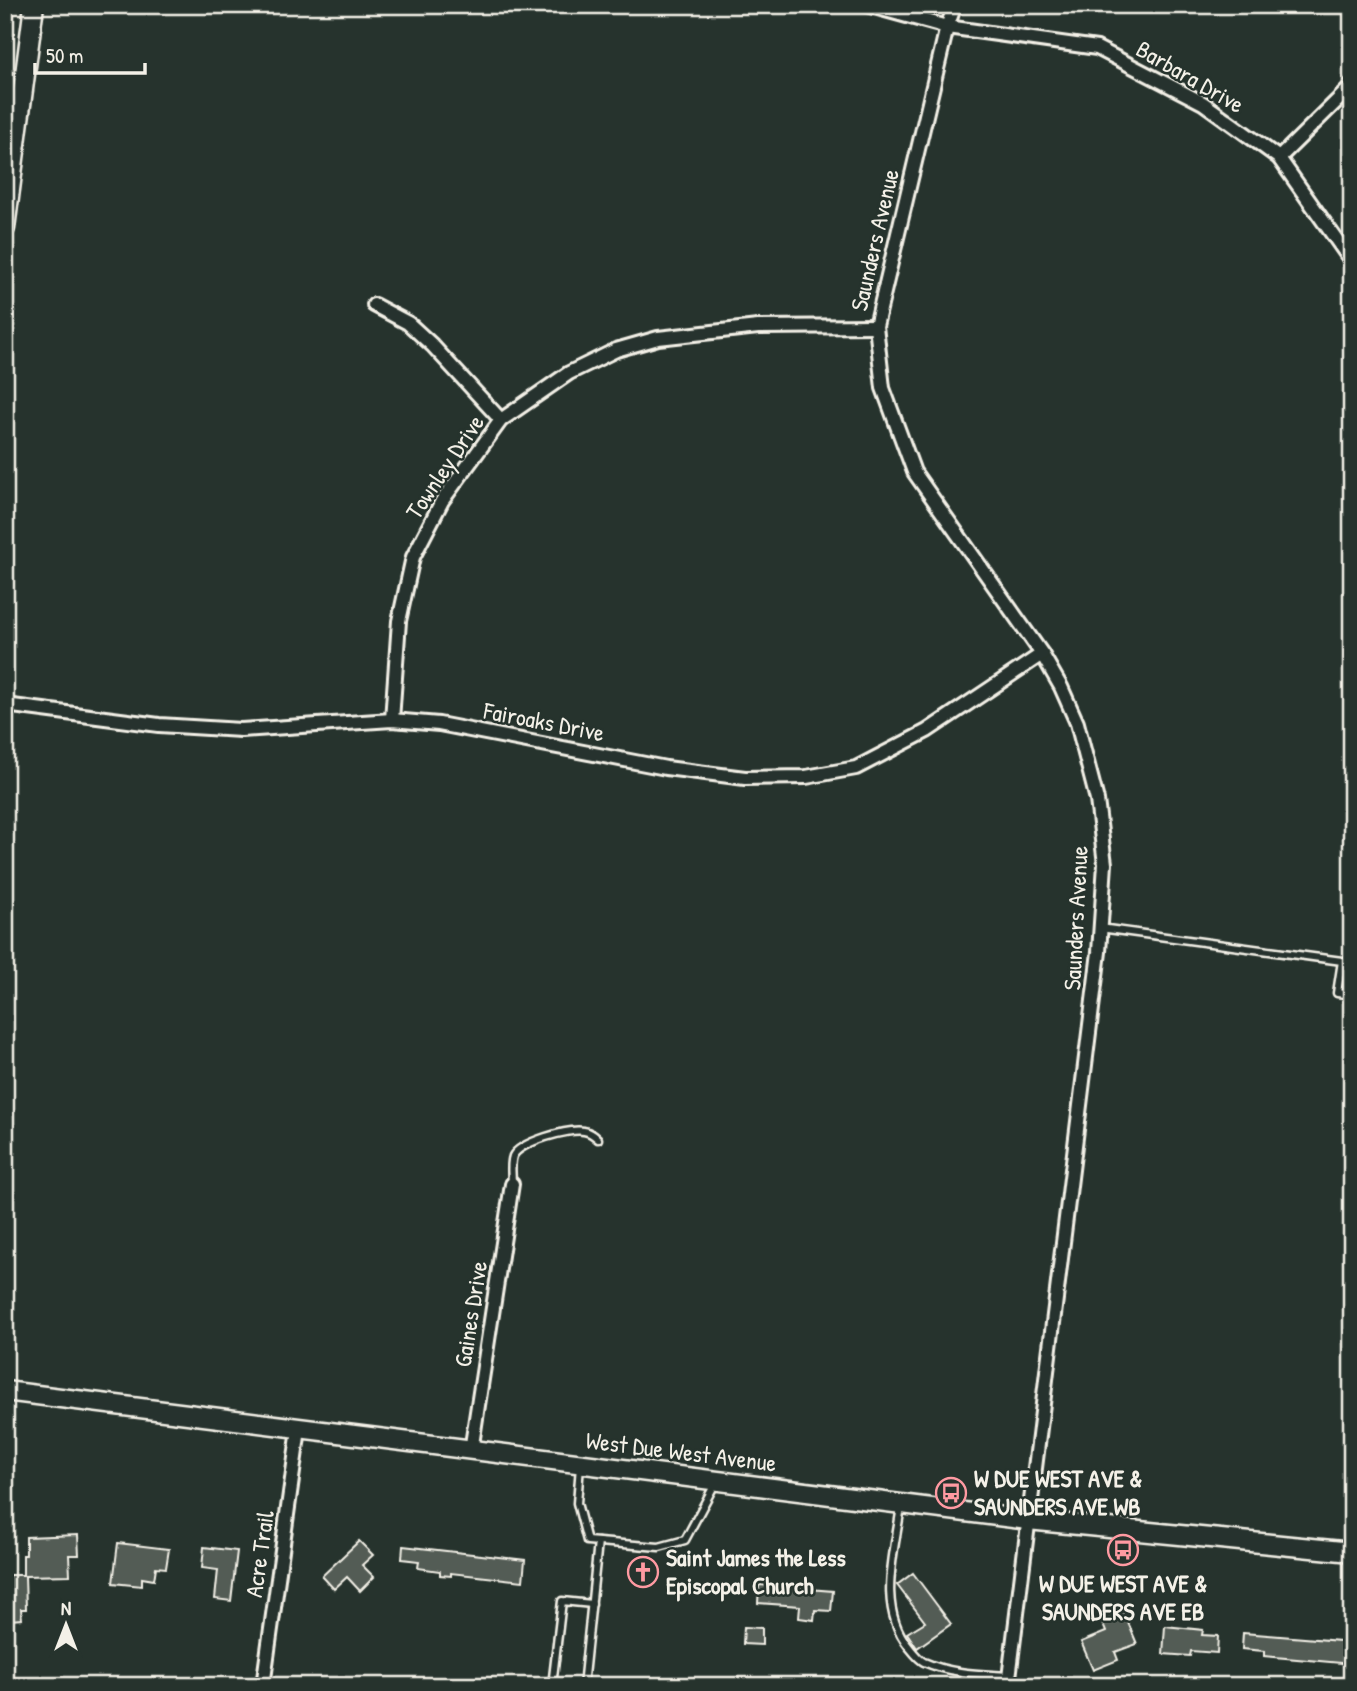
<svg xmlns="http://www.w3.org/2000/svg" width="1357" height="1691" viewBox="0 0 1357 1691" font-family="'Patrick Hand',sans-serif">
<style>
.building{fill:#525c55;stroke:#f4f1e8;stroke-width:2}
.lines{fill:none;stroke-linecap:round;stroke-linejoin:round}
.lane-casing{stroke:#f4f1e8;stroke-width:11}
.street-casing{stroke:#f4f1e8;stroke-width:18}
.secondary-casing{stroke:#f4f1e8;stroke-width:23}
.lane{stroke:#26332d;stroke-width:6}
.street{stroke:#26332d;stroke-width:12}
.secondary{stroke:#26332d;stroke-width:18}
.labels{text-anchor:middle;stroke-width:5;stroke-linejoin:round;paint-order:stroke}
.street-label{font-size:24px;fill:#f4f1e8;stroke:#26332d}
.poi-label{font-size:24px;font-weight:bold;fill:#f4f1e8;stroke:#26332d;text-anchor:start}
</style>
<rect width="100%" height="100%" fill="#26332d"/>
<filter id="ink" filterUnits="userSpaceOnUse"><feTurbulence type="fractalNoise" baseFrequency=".0143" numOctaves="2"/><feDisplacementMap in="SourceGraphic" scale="14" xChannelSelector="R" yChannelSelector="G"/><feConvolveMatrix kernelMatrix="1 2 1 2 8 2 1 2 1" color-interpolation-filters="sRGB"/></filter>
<g filter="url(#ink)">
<g class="building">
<polygon points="78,1535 79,1555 69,1555 70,1575 25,1576 26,1609 21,1609 22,1619 10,1620 9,1575 23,1575 23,1555 26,1555 26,1537"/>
<polygon points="359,1541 373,1555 362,1565 374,1577 360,1591 347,1577 334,1589 322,1576"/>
<polygon points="118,1543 169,1549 166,1568 156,1567 154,1580 142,1578 142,1586 113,1583"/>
<polygon points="403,1546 525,1560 523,1581 451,1573 451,1576 440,1575 440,1571 418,1568 419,1561 402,1559"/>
<polygon points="204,1547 237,1551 231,1601 215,1599 218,1570 202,1568"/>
<polygon points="913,1573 951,1624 917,1648 907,1633 925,1622 897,1585"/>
<polygon points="759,1585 833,1591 831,1611 815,1610 814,1620 799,1618 800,1606 758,1603"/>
<polygon points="1122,1608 1137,1644 1115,1652 1118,1660 1093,1670 1081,1642 1106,1632 1100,1617"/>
<polygon points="1165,1626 1203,1630 1202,1635 1218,1636 1217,1653 1191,1651 1190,1656 1163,1654"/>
<polygon points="744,1627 762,1628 762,1645 743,1644"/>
<polygon points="1243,1633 1352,1642 1352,1664 1264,1656 1264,1651 1242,1649"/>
</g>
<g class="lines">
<g class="lane-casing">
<g id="lane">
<polyline points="1100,928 1342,961 1352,961"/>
<polyline points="1342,961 1337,993 1352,995"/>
<path d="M512 1184C512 1176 510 1164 513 1156 520 1142 569 1128 584 1131 590 1132 594 1135 598 1139"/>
<polyline points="580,1466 577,1503 587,1541 659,1547 685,1540 716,1482"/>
<path d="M901 1506C895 1552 876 1607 909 1647 913 1652 918 1659 924 1662 951 1674 981 1674 1009 1676"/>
<polyline points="552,1686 562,1601 592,1604"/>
<polyline points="583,1686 598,1542"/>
</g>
</g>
<g class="street-casing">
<g id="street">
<polyline points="867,5 947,27 1097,48 1203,103 1279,158 1352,262"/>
<polyline points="955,5 947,27 876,326 883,388 914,472 1042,654 1061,687 1077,723 1097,800 1105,864 1099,952 1008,1686"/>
<polyline points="1279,158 1349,89 1352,83"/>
<polyline points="374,305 408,323 432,345 501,420"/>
<polyline points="5,705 159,725 241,730 392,720 439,724 666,768 745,778 806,777 856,768 927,731 1042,654"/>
<polyline points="392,720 399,621 413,557 442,501 501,420 569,373 616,350 658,338 758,327 876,326"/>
<polyline points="471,1451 512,1184"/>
<polyline points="263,1686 299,1429"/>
</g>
</g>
<g class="secondary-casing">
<g id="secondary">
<polyline points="5,228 34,5"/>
<polyline points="5,1391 1028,1520 1352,1552"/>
</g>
</g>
<use href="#lane" class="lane"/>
<use href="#street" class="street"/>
<use href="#secondary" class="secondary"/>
</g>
</g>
<defs>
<g id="bus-ring" transform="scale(1.575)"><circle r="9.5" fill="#26332d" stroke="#ff9aa2" stroke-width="1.5"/><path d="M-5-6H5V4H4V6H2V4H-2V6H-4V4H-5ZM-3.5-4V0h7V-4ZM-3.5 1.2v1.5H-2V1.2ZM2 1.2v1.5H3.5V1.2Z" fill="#ff9aa2"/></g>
<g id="church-ring" transform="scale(1.575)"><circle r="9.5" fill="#26332d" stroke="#ff9aa2" stroke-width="1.5"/><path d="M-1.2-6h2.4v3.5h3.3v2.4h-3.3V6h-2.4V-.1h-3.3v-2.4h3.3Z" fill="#ff9aa2"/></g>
</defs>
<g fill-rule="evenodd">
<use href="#bus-ring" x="951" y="1493"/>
<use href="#bus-ring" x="1123" y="1550"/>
<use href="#church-ring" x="643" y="1572"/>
</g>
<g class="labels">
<g class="street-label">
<text transform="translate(1190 77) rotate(30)" y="8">Barbara Drive</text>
<text transform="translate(875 240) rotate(-77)" y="8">Saunders Avenue</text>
<text transform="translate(445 467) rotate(-56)" y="8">Townley Drive</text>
<text transform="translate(544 722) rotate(11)" y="8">Fairoaks Drive</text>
<text transform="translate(1076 918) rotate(-87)" y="8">Saunders Avenue</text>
<text transform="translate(471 1314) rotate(-81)" y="8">Gaines Drive</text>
<text transform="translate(681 1452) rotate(7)" y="8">West Due West Avenue</text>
<text transform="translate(260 1554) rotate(-82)" y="8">Acre Trail</text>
</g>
<g class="poi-label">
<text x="974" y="1487">W DUE WEST AVE &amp;<tspan x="974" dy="28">SAUNDERS AVE WB</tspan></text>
<text x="666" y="1566">Saint James the Less<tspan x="666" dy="28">Episcopal Church</tspan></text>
<text x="1123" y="1592" text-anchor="middle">W DUE WEST AVE &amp;<tspan x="1123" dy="28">SAUNDERS AVE EB</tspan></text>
</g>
</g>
<rect width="1357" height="1691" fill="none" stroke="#26332d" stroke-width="28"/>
<rect x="14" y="14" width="1329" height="1663" fill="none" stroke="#f4f1e8" stroke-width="2.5" filter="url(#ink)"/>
<g transform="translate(66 1625)" stroke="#26332d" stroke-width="5" paint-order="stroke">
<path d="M0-5L12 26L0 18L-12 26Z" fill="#f4f1e8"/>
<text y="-10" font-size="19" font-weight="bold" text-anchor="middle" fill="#f4f1e8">N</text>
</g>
<path d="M35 63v10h110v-10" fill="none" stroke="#f4f1e8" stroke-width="3.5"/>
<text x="46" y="63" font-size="21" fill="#f4f1e8" stroke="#26332d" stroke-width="5" paint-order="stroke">50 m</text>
</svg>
